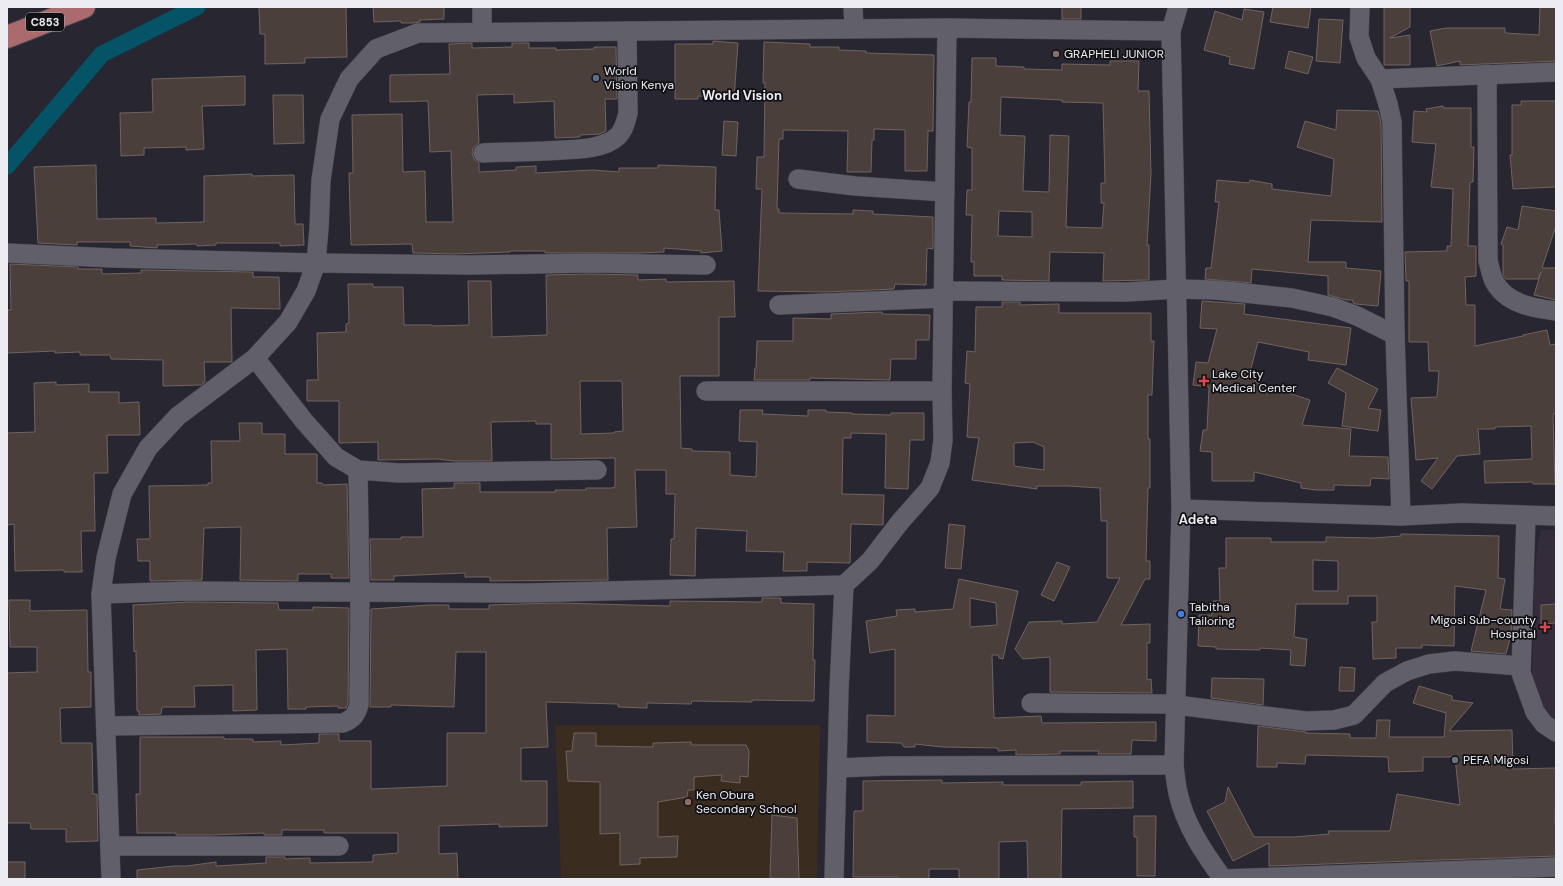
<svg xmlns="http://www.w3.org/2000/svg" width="1563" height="886" viewBox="0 0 1563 886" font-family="'DM Sans',sans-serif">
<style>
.education{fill:#3a2c1f}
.medical{fill:#342b3b}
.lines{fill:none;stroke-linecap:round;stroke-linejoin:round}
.canal{stroke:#045367;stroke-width:17}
.building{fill:#4b3f3c;stroke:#706360;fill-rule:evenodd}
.minor-casing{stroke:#46444d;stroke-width:20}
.major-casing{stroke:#46444d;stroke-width:24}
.minor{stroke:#615f6a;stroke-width:19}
.major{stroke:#ab6a6d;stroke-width:22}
.education-dot{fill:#8d6e63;stroke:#111014;stroke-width:1.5}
.service-dot{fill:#5c6f8a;stroke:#111014;stroke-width:1.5}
.health-dot{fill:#e0444e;stroke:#111014;stroke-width:1.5}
.shop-dot{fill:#3f7fe0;stroke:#111014;stroke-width:1.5}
.worship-dot{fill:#6b7280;stroke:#111014;stroke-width:1.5}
.labels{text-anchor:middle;stroke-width:3.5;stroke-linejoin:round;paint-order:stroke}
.shield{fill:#111014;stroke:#abaab0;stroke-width:1}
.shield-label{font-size:11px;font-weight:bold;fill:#edecf3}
.poi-label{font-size:12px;fill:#edecf3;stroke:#111014;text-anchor:start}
.neighbourhood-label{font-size:13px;font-weight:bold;fill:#edecf3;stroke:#111014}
</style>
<rect width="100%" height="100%" fill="#282630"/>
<polygon class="education" points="555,725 820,725 817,879 561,879"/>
<polygon class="medical" points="1541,530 1556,530 1556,724 1551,722 1532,687 1534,580 1538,542"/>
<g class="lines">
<polyline class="canal" points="7,166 102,54 197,7"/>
</g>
<g class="building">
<polygon points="259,7 346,7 347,57 305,58 305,63 265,64 265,34 260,34"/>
<polygon points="373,7 444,7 444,19 420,20 420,22 413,23 401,23 401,21 374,22"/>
<rect x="1062" y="7" width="19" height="12"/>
<polygon points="1273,7 1311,7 1308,28 1270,22"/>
<polygon points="1384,7 1410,7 1410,27 1390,38 1410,35 1410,65 1384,65"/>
<polygon points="1540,7 1556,7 1556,61 1460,65 1460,61 1437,66 1430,31 1446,28 1505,28 1505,33 1539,35"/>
<polygon points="1244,9 1264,12 1254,69 1229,64 1230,57 1204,50 1215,11 1242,20"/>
<polygon points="1319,19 1343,20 1340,63 1316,61"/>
<polygon points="713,41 738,43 734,99 698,96 698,99 675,99 675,44 713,44"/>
<polygon points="764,42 810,44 810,47 839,47 839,50 866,51 866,53 934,55 933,131 928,131 927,171 905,171 905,130 874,129 874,140 872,140 871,172 847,172 848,131 783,130 783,139 779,139 777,209 779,209 779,213 853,214 853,210 873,211 873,214 933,217 933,249 927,248 926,285 895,284 894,289 826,292 758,291 762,189 756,189 757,157 764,157 765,83 763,83"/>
<polygon points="472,43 472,48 512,47 512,43 529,43 529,48 556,48 556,50 594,49 594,47 616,47 617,99 605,99 606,131 600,134 580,135 580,137 555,138 554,101 514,103 514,94 477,95 479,143 473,148 472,153 474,159 479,163 479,172 516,170 516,167 536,166 536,173 593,170 619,172 619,168 658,168 658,165 716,167 715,210 719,210 722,251 701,253 701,251 664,248 664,252 638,253 545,253 545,251 510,251 510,252 454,254 413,253 412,244 351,245 349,173 353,173 352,115 402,114 403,172 425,171 426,222 453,222 451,151 430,152 428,101 390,102 390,75 450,74 449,44"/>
<polygon points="1289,51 1313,57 1308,74 1285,68"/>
<path d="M972 58H996V66L1024 67V69L1062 70V64L1110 65V61H1139L1138 91H1149L1151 174 1147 245H1149V280L1103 281 1104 253 1050 252 1049 281 1002 280V276H974V262H971L972 215H966L967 190H972V148L967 147 969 102H971ZM1001 97 1062 100V102L1103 103 1105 183H1101V203H1104L1102 228 1066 227 1069 136 1050 135 1049 192 1023 191 1025 136 1000 135ZM999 211 1032 212V237L998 236Z"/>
<polygon points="245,76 245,105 202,106 204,149 186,150 186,147 144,148 144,155 121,156 120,113 153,112 152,79"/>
<polygon points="273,95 303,95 304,143 274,144"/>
<polygon points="1521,101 1556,101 1556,187 1513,189 1510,155 1512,155 1512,105 1521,105"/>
<polygon points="1443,106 1443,108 1471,108 1471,147 1474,147 1473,182 1470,182 1468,246 1476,246 1476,276 1465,277 1466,305 1475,305 1475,346 1523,336 1523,335 1547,330 1550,345 1556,344 1556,414 1553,414 1555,484 1533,484 1533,482 1485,483 1484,461 1532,459 1531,426 1495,427 1495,429 1478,429 1480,454 1457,456 1432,489 1421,481 1438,458 1416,460 1411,398 1437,397 1439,371 1429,371 1428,342 1409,342 1409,281 1406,281 1405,252 1447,251 1447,246 1451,246 1453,189 1431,187 1436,144 1412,142 1414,111 1427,112 1426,109"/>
<polygon points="1337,110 1378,111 1381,123 1382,222 1311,220 1308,262 1346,262 1346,268 1381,271 1378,306 1356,304 1353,303 1353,300 1347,300 1328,295 1328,276 1252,269 1251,283 1205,279 1206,268 1211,268 1219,202 1215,202 1217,180 1249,183 1250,180 1272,184 1272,189 1331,196 1334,159 1297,147 1305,121 1336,130"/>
<polygon points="724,121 738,122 736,156 722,155"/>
<polygon points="96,165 97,219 156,218 156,223 204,222 204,176 252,174 252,176 294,175 295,224 303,224 304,245 280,246 280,243 216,243 216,245 197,246 197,244 157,245 157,248 130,246 130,242 77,242 77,245 38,243 34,167"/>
<polygon points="1522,206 1556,211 1556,226 1542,268 1556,268 1556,300 1534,295 1541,272 1538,279 1506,279 1503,275 1503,245 1501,244 1507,227 1518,230"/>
<polygon points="10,264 78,267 78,269 102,269 102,274 141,273 141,270 253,272 253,277 279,277 280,309 231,308 232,362 204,362 205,382 201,385 163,386 163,360 111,359 110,355 80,355 80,352 55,353 55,351 7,353 7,310 11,310"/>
<path d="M590 274 638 275V280L666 279V282L734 281 735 317H719V376H680L681 448 692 449V451L730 452V475L756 477 757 442 739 441 740 410H763L762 414 808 416V410H826V412L852 413V414L891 415V413H924V440H910L908 489 885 488 886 434 851 433V438H843L842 494 884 495 883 525 851 524 850 563 807 562V571H783L784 552 746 551 747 531 696 528 695 576 670 575 671 539H674L675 494H666V470H635L637 527 607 528 608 580 490 581V577H465V573L394 576V580H371L370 539H401V537H423L422 489 454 488V483H480V492H556L555 490H586V488H612L615 487V458L551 459V424H536V421L491 422 492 461H454L437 459 378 460V442L339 443V401H307V380H318L317 333 346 332V324L349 323 348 284H373V287H403L404 325H432V326L469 325 468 281H491L492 337 547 335 546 275ZM580 381H622L623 431 614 432V433L581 434Z"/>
<polygon points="1202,301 1245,304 1244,314 1351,328 1346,365 1308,360 1309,352 1258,342 1250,372 1257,374 1255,382 1310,400 1302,425 1351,429 1349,456 1388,457 1389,479 1371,478 1370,486 1334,485 1334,490 1316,490 1301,488 1301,483 1254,472 1254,481 1212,481 1212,452 1200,451 1203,430 1207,430 1209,387 1193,385 1196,362 1208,363 1217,329 1200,328"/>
<path d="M1002 302H1020V305L1059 304V313H1151V341H1154L1152 395H1148V439H1150V488H1148L1146 561H1150V579H1145L1121 625 1150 624V643H1147V680L1151 679 1152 693 1050 692V657L1023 659 1015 649 1029 622 1062 621V624L1097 622 1120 578H1107V521H1101L1100 488 1068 486H1037V489L972 480 979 438 967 437 970 384 965 383 967 351 975 352 976 307H1002ZM1033 442 1044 447V470L1014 466V443Z"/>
<polygon points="882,312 882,314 930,315 929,340 916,340 916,359 891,359 890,380 810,378 810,380 754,380 755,368 756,368 757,341 793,341 793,318 831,319 831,314"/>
<polygon points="1337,368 1378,389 1368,408 1381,410 1378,431 1342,426 1346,393 1328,383"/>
<polygon points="56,382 56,385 89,384 89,392 119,392 119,403 139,402 140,435 107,435 108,473 94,473 95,531 81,531 82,572 64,572 64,570 15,571 14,524 7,525 7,433 35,432 34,383"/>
<polygon points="239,423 262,423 262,434 285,434 285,454 317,454 317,483 322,483 323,485 347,484 349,578 331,578 331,574 298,574 298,581 240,580 241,527 204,528 202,580 150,581 150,561 138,561 137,539 150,539 149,486 208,485 208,483 212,483 211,441 240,441"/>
<polygon points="949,524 965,526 961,569 945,568"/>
<path d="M1401 534 1499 536 1498 578 1505 579 1500 609 1512 610 1511 638H1510L1506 654 1471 651 1486 590 1455 586 1454 646 1422 645V648H1396V658L1373 659 1372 622H1377V596H1348V604H1296L1294 637 1307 639 1305 666 1290 665 1291 650 1260 648V650L1216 649V647L1198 646 1199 615H1212L1213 601H1220L1219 568H1226V538H1271V542H1326V537L1374 538 1401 536ZM1313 560 1338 561V591H1313Z"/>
<polygon points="1057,562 1070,567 1054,601 1041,595"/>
<path d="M959 579 1018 591 1003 659 999 658 998 655H992L994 718 1041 716 1042 723 1156 722V741L1132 740 1131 754H1098L1099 751H1060V754L1016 755V750L998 751V748L942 747 915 744V747H904L901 743 867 742V715L895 716V649L870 653 866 621 897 616 896 610 915 609V612L953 609ZM970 598 996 603 997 625 970 627Z"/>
<polygon points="762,598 781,598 781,603 814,604 813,660 815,660 814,701 752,700 752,702 692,701 691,704 647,703 647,708 618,707 618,704 546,702 548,747 521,748 521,781 547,781 547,826 499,827 499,824 439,826 439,854 457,853 458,879 137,879 137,870 174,866 187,866 216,862 216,866 266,863 266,857 285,857 285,859 310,858 310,863 373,862 373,855 398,853 398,833 324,833 324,830 282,830 282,835 264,835 264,833 212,835 176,835 176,833 137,833 136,794 140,794 140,737 224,737 224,739 253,739 253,742 281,741 281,745 319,743 319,734 339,734 339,741 371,741 371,789 447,786 447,733 486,733 486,652 456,652 454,707 391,705 391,707 370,707 371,609 430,605 449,605 449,609 489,609 489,605 558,603 670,606 670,601 762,602"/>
<polygon points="9,600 30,600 30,611 87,610 88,672 91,672 91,707 60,708 61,743 92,743 93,794 97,794 98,841 66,842 66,829 31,829 30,823 7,823 7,673 37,672 37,647 10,647"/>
<polygon points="189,602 278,603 279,610 313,610 313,607 349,608 348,703 346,708 338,708 338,706 306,707 306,709 288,709 287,649 256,650 257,710 233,711 233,685 194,686 195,707 162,707 161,714 139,715 139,711 137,711 136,651 134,652 133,605"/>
<polygon points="1556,604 1556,623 1541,624 1541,605"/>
<polygon points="1340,667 1355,668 1354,691 1339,691"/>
<polygon points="1212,678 1264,679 1263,705 1211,698"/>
<polygon points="1419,686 1452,696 1452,700 1473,703 1449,731 1512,730 1513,769 1556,768 1555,824 1556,824 1556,856 1269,866 1269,843 1233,861 1207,811 1225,802 1228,787 1254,837 1295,837 1329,834 1328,831 1390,831 1397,794 1460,805 1455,757 1423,757 1423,771 1389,772 1388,757 1306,755 1305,764 1277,763 1277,767 1257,767 1258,726 1306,732 1306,733 1350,734 1350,738 1376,738 1377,720 1390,720 1389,737 1444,737 1446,713 1413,703"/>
<polygon points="574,733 596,733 596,746 653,747 653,743 691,742 692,745 746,745 749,751 748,777 740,776 740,783 721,781 722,775 694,777 694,790 688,790 687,797 658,802 658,837 678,836 677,857 640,858 640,864 620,865 620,833 600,834 600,782 568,781 566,751 572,751"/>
<polygon points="942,780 942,783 1003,782 1003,785 1081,785 1081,782 1133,781 1133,808 1062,809 1061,879 1028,879 1027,841 999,842 999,879 959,879 959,869 929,869 929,879 898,879 898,877 853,877 854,811 863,811 863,781"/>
<polygon points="772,815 797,818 799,879 770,878"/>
<polygon points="1134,816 1156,816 1155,876 1137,876 1137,837 1134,837"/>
<rect x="7" y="862" width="18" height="17"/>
</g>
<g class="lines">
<g class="minor-casing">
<g id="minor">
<polyline points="482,7 482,32"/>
<polyline points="853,7 854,28"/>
<path d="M1178 7 1171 31 1181 509 1174 765C1175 774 1176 784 1178 793 1185 825 1204 853 1223 879"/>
<polyline points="1360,7 1359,37 1366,58 1380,79 1388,104 1392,122 1395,335 1401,516"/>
<path d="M1487 74 1488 261C1490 267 1491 275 1494 281 1506 304 1533 308 1556 311"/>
<polyline points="1380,79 1556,72"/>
<path d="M483 153C503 152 524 152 544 151 566 149 601 152 618 136 624 130 626 121 628 113L627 31"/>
<polyline points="798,179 855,186 945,192"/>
<polyline points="7,253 112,258 316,263 471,265 590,263 706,265"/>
<polyline points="943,291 1127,292 1176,289 1216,290 1292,298 1333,307 1357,316 1395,335"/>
<polyline points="779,305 943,298"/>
<polyline points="255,358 304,421 336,457 358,470 399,473 597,470"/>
<polyline points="706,391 942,391"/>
<polyline points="1181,509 1401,516 1462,513 1556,516"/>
<polyline points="1526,516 1521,673 1535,712 1544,724 1556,732"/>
<polyline points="101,594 189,591 527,593 844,585 870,561 900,522 930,488 940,463 943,440 942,391 947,28"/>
<polyline points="1031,703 1168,704 1306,721 1334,720 1354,715 1385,683 1407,671 1429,664 1455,661 1521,666"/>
<path d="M106 726 343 723C353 719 356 715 359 705L360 592 358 470"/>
<polyline points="837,768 886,766 1174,765"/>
<polyline points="110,846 339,846"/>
<polyline points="111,879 101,594 106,558 122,494 148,448 178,416 255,358 288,322 306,291 316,263 319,228 321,180 330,119 349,79 376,49 418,33 947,28 1171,31"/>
<polyline points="834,879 839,690 844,585"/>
<polyline points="1222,879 1556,867"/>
</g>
</g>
<g class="major-casing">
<polyline id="major" points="7,37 84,7"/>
</g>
<use href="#minor" class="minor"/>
<use href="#major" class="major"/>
</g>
<g class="education-dot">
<circle cx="1056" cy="54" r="4"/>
<circle cx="688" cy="802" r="4"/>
</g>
<circle class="service-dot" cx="596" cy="78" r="4"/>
<g class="health-dot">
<path d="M1202 375h4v4h4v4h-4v4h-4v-4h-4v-4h4z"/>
<path d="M1543 621h4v4h4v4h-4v4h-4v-4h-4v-4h4z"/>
</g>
<circle class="shop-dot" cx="1181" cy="614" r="4"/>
<circle class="worship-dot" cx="1455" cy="760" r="4"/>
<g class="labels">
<rect class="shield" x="26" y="13" width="38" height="18" rx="3"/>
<g class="shield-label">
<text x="45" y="26">C853</text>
</g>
<g class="poi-label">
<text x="1064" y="58">GRAPHELI JUNIOR</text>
<text x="604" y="75">World<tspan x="604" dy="14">Vision Kenya</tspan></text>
<text x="1212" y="378">Lake City<tspan x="1212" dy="14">Medical Center</tspan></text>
<text x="1189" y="611">Tabitha<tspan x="1189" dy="14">Tailoring</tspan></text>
<text x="1536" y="624" text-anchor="end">Migosi Sub-county<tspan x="1536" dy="14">Hospital</tspan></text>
<text x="1463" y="764">PEFA Migosi</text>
<text x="696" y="799">Ken Obura<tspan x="696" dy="14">Secondary School</tspan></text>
</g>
<g class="neighbourhood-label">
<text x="742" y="100">World Vision</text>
<text x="1198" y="524">Adeta</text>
</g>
</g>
<rect width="1563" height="886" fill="none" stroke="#edecf3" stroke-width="16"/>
</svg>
